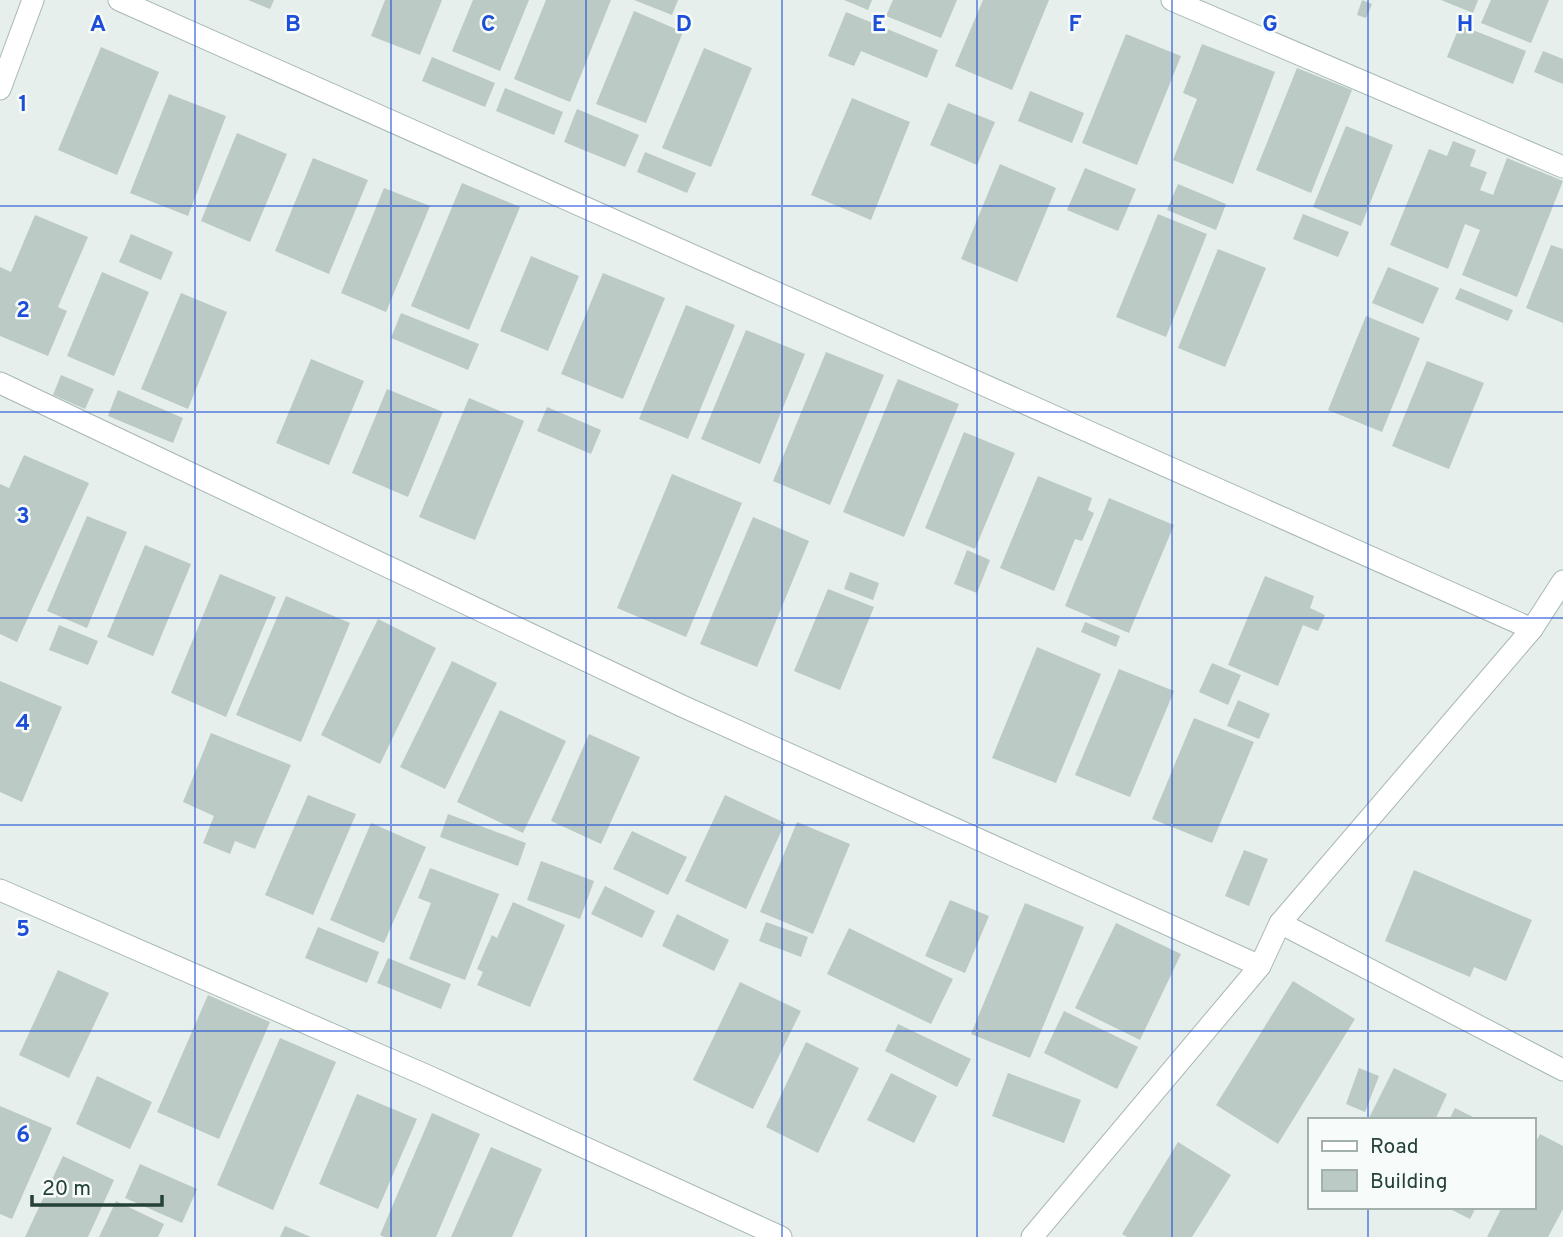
<svg xmlns="http://www.w3.org/2000/svg" width="1563" height="1237" viewBox="0 0 1563 1237" font-family="Overpass,sans-serif">
<style>
.building{fill:#bbcac4}
.lines{fill:none;stroke-linecap:round;stroke-linejoin:round}
.minor-casing{stroke:#a8b8b2;stroke-width:23}
.minor{stroke:#fff;stroke-width:21}
.grid{fill:none;stroke:#1d4ed8;stroke-width:2;stroke-opacity:0.55}
.grid-label{font-size:23px;text-anchor:middle;font-weight:bold;fill:#1d4ed8;stroke:#f7fbf9;stroke-width:5;stroke-linejoin:round;paint-order:stroke}
</style>
<rect width="100%" height="100%" fill="#e6efeb"/>
<g class="building">
<polygon points="248,0 274,0 270,9"/>
<polygon points="385,0 442,0 420,55 371,36"/>
<polygon points="473,0 529,0 500,71 452,51"/>
<polygon points="546,0 611,0 570,102 514,79"/>
<polygon points="634,0 678,0 672,15"/>
<polygon points="844,0 872,0 868,10"/>
<polygon points="893,0 957,0 941,38 886,16"/>
<polygon points="983,0 1049,0 1012,90 955,66"/>
<polygon points="1362,0 1372,4 1366,18 1357,15"/>
<polygon points="1441,0 1478,0 1473,13"/>
<polygon points="1491,0 1549,0 1531,43 1481,23"/>
<polygon points="634,11 683,32 646,123 596,104"/>
<polygon points="846,12 938,50 927,78 861,51 854,66 828,56"/>
<polygon points="1460,25 1526,51 1513,84 1447,57"/>
<polygon points="1126,34 1181,56 1137,165 1082,143"/>
<polygon points="1202,44 1275,72 1233,184 1173,160 1197,99 1183,93"/>
<polygon points="101,47 159,72 117,175 58,150"/>
<polygon points="704,48 752,68 711,167 662,148"/>
<polygon points="1543,51 1563,59 1563,84 1534,72"/>
<polygon points="432,57 495,83 485,107 422,81"/>
<polygon points="1297,68 1352,90 1311,193 1256,170"/>
<polygon points="505,88 563,112 554,135 496,111"/>
<polygon points="1030,91 1084,113 1072,143 1018,121"/>
<polygon points="169,94 226,116 188,216 130,193"/>
<polygon points="852,98 910,122 871,220 811,195"/>
<polygon points="948,103 995,122 977,165 930,145"/>
<polygon points="577,109 639,135 625,167 564,142"/>
<polygon points="1346,126 1393,145 1361,226 1313,207"/>
<polygon points="237,133 287,154 250,242 201,221"/>
<polygon points="1453,141 1476,150 1470,166 1487,172 1480,190 1493,195 1507,158 1563,181 1517,297 1462,275 1480,230 1465,224 1448,269 1390,245 1429,149 1447,156"/>
<polygon points="645,152 696,173 687,193 637,172"/>
<polygon points="313,158 368,180 329,274 275,251"/>
<polygon points="1000,164 1056,188 1017,282 961,259"/>
<polygon points="1085,168 1136,189 1118,231 1067,210"/>
<polygon points="462,183 520,207 469,330 411,306"/>
<polygon points="1178,184 1226,204 1216,230 1167,210"/>
<polygon points="384,188 430,206 386,312 341,293"/>
<polygon points="1158,214 1207,234 1166,337 1116,317"/>
<polygon points="1303,214 1349,232 1338,257 1293,239"/>
<polygon points="35,215 88,237 58,307 67,311 48,356 0,336 0,267 11,272"/>
<polygon points="131,234 173,252 161,280 119,262"/>
<polygon points="1551,245 1563,249 1563,323 1526,308"/>
<polygon points="1218,249 1266,268 1225,367 1178,348"/>
<polygon points="531,256 579,276 548,351 500,331"/>
<polygon points="1388,267 1439,288 1423,324 1372,303"/>
<polygon points="102,272 149,292 114,376 67,356"/>
<polygon points="603,273 665,298 623,399 561,374"/>
<polygon points="1460,288 1513,310 1508,321 1455,299"/>
<polygon points="181,293 227,312 188,409 141,389"/>
<polygon points="686,305 735,325 688,439 639,419"/>
<polygon points="401,313 479,344 468,370 391,338"/>
<polygon points="1366,316 1420,338 1382,432 1328,410"/>
<polygon points="746,330 805,354 760,464 701,439"/>
<polygon points="826,352 884,375 830,505 773,481"/>
<polygon points="311,359 364,381 329,465 276,443"/>
<polygon points="1427,361 1484,383 1449,469 1392,446"/>
<polygon points="61,375 94,389 85,409 53,395"/>
<polygon points="898,379 959,404 904,537 843,512"/>
<polygon points="387,389 443,412 408,497 352,473"/>
<polygon points="118,390 183,418 173,443 108,416"/>
<polygon points="469,398 524,421 475,540 419,517"/>
<polygon points="547,407 601,430 591,454 537,431"/>
<polygon points="964,432 1015,453 975,549 925,528"/>
<polygon points="24,455 89,483 17,642 0,634 0,484 9,488"/>
<polygon points="672,474 742,503 686,637 617,608"/>
<polygon points="1038,476 1092,498 1088,510 1094,513 1082,541 1075,539 1054,591 1000,568"/>
<polygon points="1109,498 1174,525 1129,633 1065,606"/>
<polygon points="87,516 127,532 87,628 47,611"/>
<polygon points="753,517 809,541 757,667 700,644"/>
<polygon points="145,545 191,564 153,656 107,637"/>
<polygon points="967,550 990,560 977,593 954,584"/>
<polygon points="850,572 879,583 873,600 844,589"/>
<polygon points="220,574 276,597 226,717 171,693"/>
<polygon points="1265,576 1314,596 1310,608 1325,615 1318,631 1303,625 1278,686 1228,665"/>
<polygon points="828,589 874,607 840,690 794,671"/>
<polygon points="286,596 350,623 301,742 236,715"/>
<polygon points="378,619 436,648 380,764 321,735"/>
<polygon points="1085,622 1120,636 1116,647 1081,632"/>
<polygon points="59,625 98,641 88,665 49,650"/>
<polygon points="1037,647 1101,674 1056,783 992,758"/>
<polygon points="452,661 497,683 445,789 400,767"/>
<polygon points="1212,663 1241,675 1228,705 1199,692"/>
<polygon points="1119,669 1174,691 1130,797 1075,775"/>
<polygon points="0,681 62,707 22,802 0,792"/>
<polygon points="1238,700 1270,714 1259,739 1227,726"/>
<polygon points="500,710 566,741 523,833 457,802"/>
<polygon points="1194,718 1254,742 1212,843 1152,819"/>
<polygon points="211,733 291,765 255,849 235,841 230,854 203,843 214,816 183,802"/>
<polygon points="589,734 640,757 601,844 551,821"/>
<polygon points="308,795 356,814 313,915 265,895"/>
<polygon points="725,795 785,823 746,909 685,881"/>
<polygon points="448,814 526,843 518,866 440,837"/>
<polygon points="797,822 850,844 813,934 760,912"/>
<polygon points="371,823 426,847 384,943 330,920"/>
<polygon points="632,831 687,857 668,895 613,869"/>
<polygon points="1244,850 1268,859 1249,906 1225,896"/>
<polygon points="541,861 594,881 580,919 527,900"/>
<polygon points="430,868 499,894 465,980 409,959 431,903 418,898"/>
<polygon points="1414,870 1532,920 1506,981 1474,967 1470,977 1385,941"/>
<polygon points="605,886 655,911 642,938 591,914"/>
<polygon points="950,900 989,916 965,973 925,956"/>
<polygon points="513,902 565,925 530,1007 477,985 483,972 477,969 492,935 497,938"/>
<polygon points="1025,903 1084,927 1030,1058 971,1034"/>
<polygon points="677,914 729,940 714,971 662,946"/>
<polygon points="766,922 808,937 801,957 759,941"/>
<polygon points="1116,923 1181,954 1140,1040 1075,1008"/>
<polygon points="318,927 379,952 367,983 305,958"/>
<polygon points="849,928 953,979 931,1024 827,974"/>
<polygon points="388,958 451,984 441,1009 377,983"/>
<polygon points="58,970 109,993 69,1078 19,1055"/>
<polygon points="1293,981 1355,1019 1278,1144 1216,1105"/>
<polygon points="740,982 801,1011 753,1109 693,1080"/>
<polygon points="208,995 270,1022 219,1139 157,1112"/>
<polygon points="1064,1011 1138,1047 1117,1089 1044,1053"/>
<polygon points="898,1024 971,1059 957,1087 885,1051"/>
<polygon points="280,1038 336,1062 273,1210 217,1185"/>
<polygon points="806,1042 859,1068 818,1153 766,1127"/>
<polygon points="1359,1068 1379,1076 1365,1112 1346,1104"/>
<polygon points="1394,1068 1447,1094 1435,1120 1368,1120"/>
<polygon points="891,1073 937,1096 914,1143 867,1120"/>
<polygon points="1008,1073 1081,1100 1064,1143 992,1116"/>
<polygon points="97,1076 152,1102 130,1149 76,1124"/>
<polygon points="357,1094 417,1119 378,1209 319,1184"/>
<polygon points="0,1106 52,1128 12,1219 0,1214"/>
<polygon points="1455,1108 1479,1120 1449,1120"/>
<polygon points="432,1113 480,1134 436,1237 384,1237 380,1235"/>
<polygon points="1540,1134 1563,1146 1563,1209 1548,1237 1487,1237 1502,1207 1533,1207 1533,1147"/>
<polygon points="1178,1142 1231,1175 1192,1237 1127,1237 1122,1234"/>
<polygon points="491,1147 542,1169 512,1237 451,1237"/>
<polygon points="63,1156 114,1180 88,1237 25,1237"/>
<polygon points="140,1164 197,1189 182,1223 125,1198"/>
<polygon points="116,1201 164,1224 158,1237 99,1237"/>
<polygon points="1446,1207 1476,1207 1470,1219"/>
<polygon points="285,1226 311,1237 280,1237"/>
</g>
<g class="lines">
<g class="minor-casing">
<g id="minor">
<polyline points="119,0 1532,629"/>
<polyline points="1172,0 1563,167"/>
<polyline points="0,89 33,0"/>
<polyline points="0,383 682,706 1260,966"/>
<polyline points="0,890 430,1077 781,1237"/>
<polyline points="1280,923 1563,1070"/>
<polyline points="1032,1237 1260,966 1280,923 1532,629 1563,581"/>
</g>
</g>
<use href="#minor" class="minor"/>
</g>
<path class="grid" d="M195 0V1237M391 0V1237M586 0V1237M782 0V1237M977 0V1237M1172 0V1237M1368 0V1120M0 206H1563M0 412H1563M0 618H1563M0 825H1563M0 1031H1563M1368 1207V1237"/>
<g class="grid-label">
<text x="98" y="31">A</text>
<text x="293" y="31">B</text>
<text x="488" y="31">C</text>
<text x="684" y="31">D</text>
<text x="879" y="31">E</text>
<text x="1075" y="31">F</text>
<text x="1270" y="31">G</text>
<text x="1465" y="31">H</text>
<text x="23" y="111">1</text>
<text x="23" y="317">2</text>
<text x="23" y="523">3</text>
<text x="23" y="730">4</text>
<text x="23" y="936">5</text>
<text x="23" y="1142">6</text>
</g>
<rect x="1308" y="1118" width="228" height="91" fill="#f7fbf9" stroke="#a3b1ad" stroke-width="2"/>
<rect x="1322" y="1141" width="35" height="10" fill="#ffffff" stroke="#a3b1ad" stroke-width="2"/>
<text x="1370" y="1153" font-size="21" fill="#24423a">Road</text>
<rect x="1322" y="1170" width="35" height="21" fill="#bbcac4" stroke="#a3b1ad" stroke-width="2"/>
<text x="1370" y="1188" font-size="21" fill="#24423a">Building</text>
<path d="M32 1195v10h130v-10" fill="none" stroke="#24423a" stroke-width="3.5"/>
<text x="42" y="1195" font-size="21" fill="#24423a" stroke="#f7fbf9" stroke-width="5" paint-order="stroke">20 m</text>
</svg>
